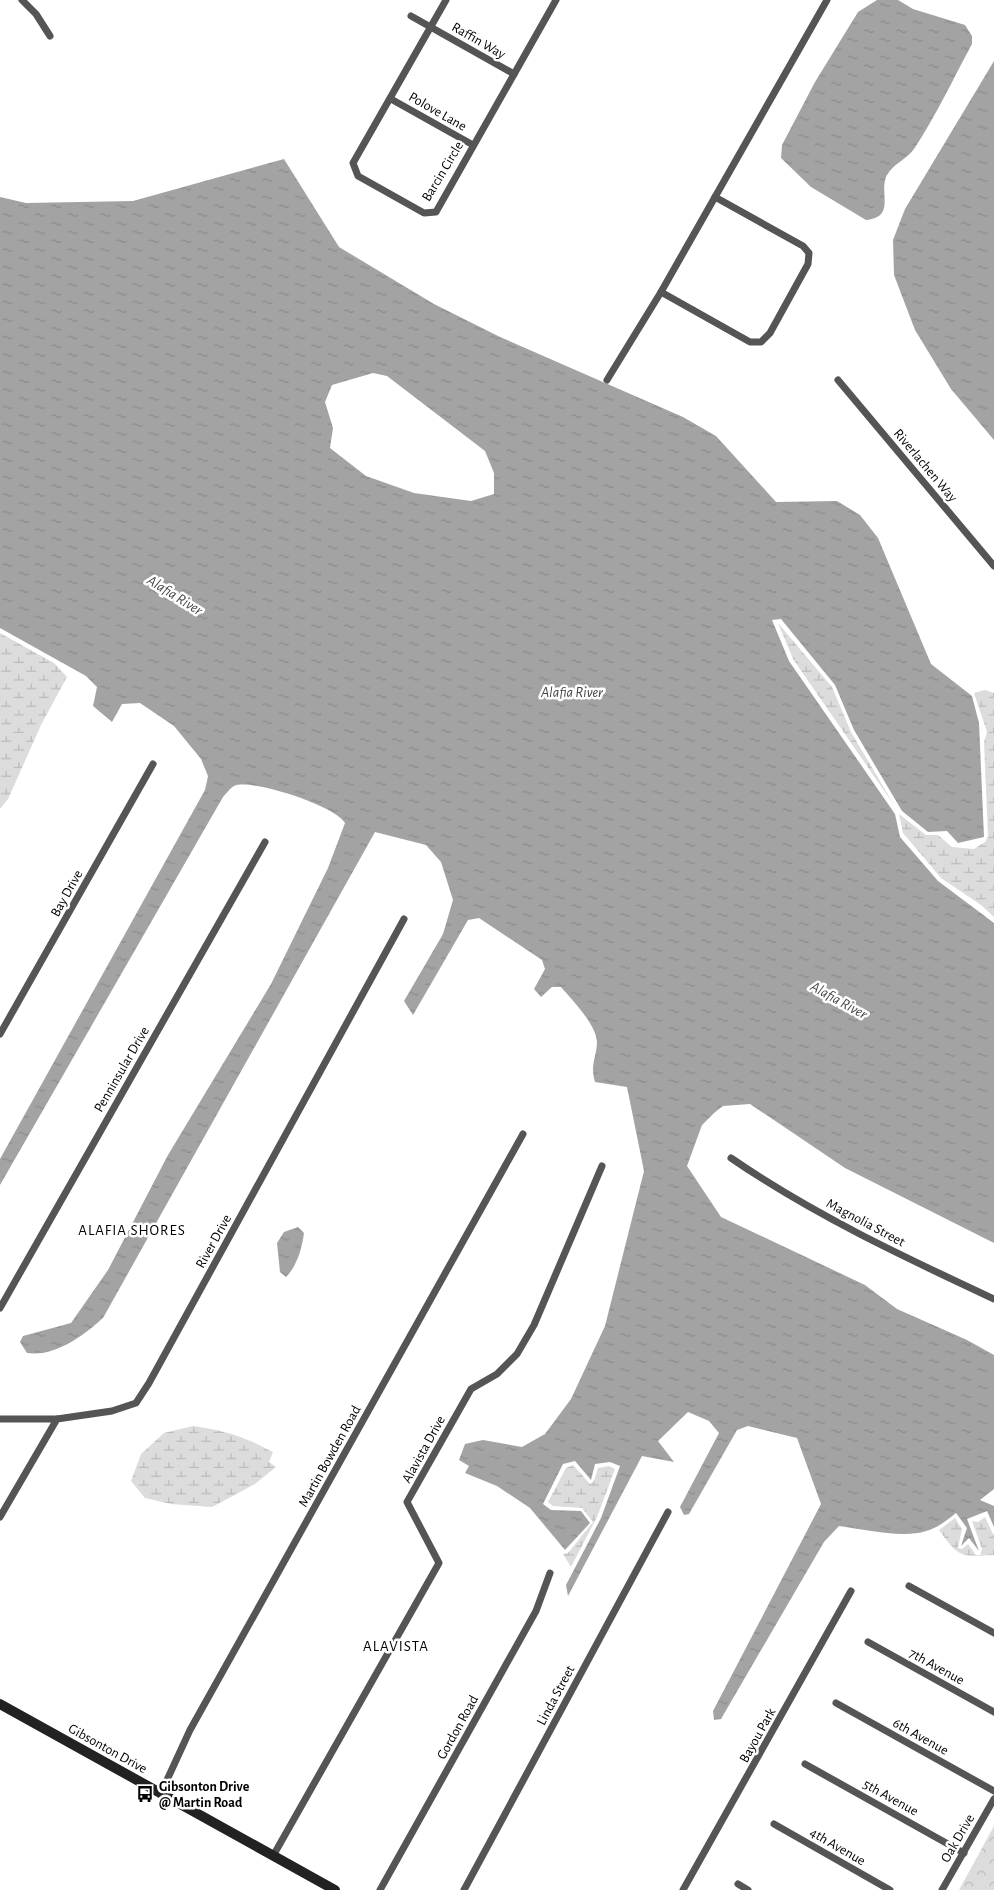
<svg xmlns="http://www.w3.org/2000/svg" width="994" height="1890" viewBox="0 0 994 1890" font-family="'Alegreya Sans',sans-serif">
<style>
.wetland{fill:url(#wetland-marsh)}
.park{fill:url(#park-crowns)}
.water{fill:url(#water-ripples);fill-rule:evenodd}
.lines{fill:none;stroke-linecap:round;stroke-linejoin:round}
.street{stroke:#555;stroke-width:7}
.secondary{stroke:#222;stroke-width:10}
.labels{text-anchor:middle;stroke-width:5;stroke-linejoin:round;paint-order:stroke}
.street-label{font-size:14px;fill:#000;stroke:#fff}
.poi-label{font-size:14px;font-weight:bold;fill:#000;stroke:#fff;text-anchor:start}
.water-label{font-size:15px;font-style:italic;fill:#444;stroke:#fff}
.neighbourhood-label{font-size:15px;letter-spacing:1px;fill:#000;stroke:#fff}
</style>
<defs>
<pattern id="wetland-marsh" width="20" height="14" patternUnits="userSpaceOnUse" patternTransform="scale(1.25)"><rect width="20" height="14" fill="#dcdcdc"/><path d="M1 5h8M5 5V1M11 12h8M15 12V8" fill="none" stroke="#bbb"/></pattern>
<pattern id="park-crowns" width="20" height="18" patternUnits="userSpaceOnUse" patternTransform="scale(1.25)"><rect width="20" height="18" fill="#dcdcdc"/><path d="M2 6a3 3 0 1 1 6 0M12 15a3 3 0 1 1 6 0" fill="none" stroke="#bbb"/></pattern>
<pattern id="water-ripples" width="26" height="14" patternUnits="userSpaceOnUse" patternTransform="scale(1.25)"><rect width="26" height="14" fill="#a3a3a3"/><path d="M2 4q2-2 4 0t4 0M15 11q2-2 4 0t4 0" fill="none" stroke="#8b8b8b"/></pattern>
</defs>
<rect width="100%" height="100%" fill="#fff"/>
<g class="wetland">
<polygon points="778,623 832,687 851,732 894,805 793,659"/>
<polygon points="0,633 54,663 67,677 41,725 8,799 0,809"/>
<polygon points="985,690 994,693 994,917 981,905 941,878 903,833 899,814 926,835 938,835 952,847 974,849 985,842 988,836 984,742 987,732 974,693"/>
<path d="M193 1426C227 1431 242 1436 273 1452L269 1462 276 1467 255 1484 212 1507 171 1504 145 1498 131 1481 141 1454 164 1433Z"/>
<polygon points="573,1465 590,1484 594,1481 598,1468 609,1466 615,1469 597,1517 571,1567 563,1554 568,1553 593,1522 582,1508 553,1506 548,1502 566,1468"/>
<path d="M985 1517 994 1536V1555C961 1557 959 1558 939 1530L955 1518 962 1529 958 1548 962 1549 968 1544 976 1555H980L982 1549 972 1521 978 1522Z"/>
</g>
<polygon class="park" points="994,1826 994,1890 959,1890"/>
<g class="water">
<path d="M877 0H898L913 9 965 25 972 36V44C953 79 936 116 914 149 907 159 893 164 887 175 878 192 897 217 866 220L811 187 781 158 782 145 815 82 858 12Z"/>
<polygon points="994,61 994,440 951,389 915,330 894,275 893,240 905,209"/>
<path d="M284 159 339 247 434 304 498 336 683 417 716 436 776 502 837 501 860 515 878 538 931 664 972 696 979 723 984 837 958 843 947 831 928 832 902 811 854 730 835 685 781 619 772 620 789 661 895 814 900 837 938 881 994 923V1243L845 1168 750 1104 723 1106 714 1113 702 1125 687 1166 721 1217 865 1285 897 1309 967 1340 994 1355V1489L980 1500 994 1506V1527L987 1511 967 1519 979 1551 969 1538 961 1546 967 1528 956 1513C947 1520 938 1528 926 1531 903 1539 863 1529 839 1526L824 1542 721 1719 714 1720 713 1711 821 1504 797 1438 748 1426 737 1430 689 1514 684 1515 680 1507 719 1433 709 1421 688 1412 658 1441 674 1462 642 1456 568 1596 566 1585 601 1518 620 1466 610 1462 595 1464 591 1480 575 1461 563 1464 543 1504 551 1510 581 1511 590 1523 565 1550 530 1508 497 1486 465 1473 469 1466 459 1460 465 1444 483 1440 522 1447 545 1434 571 1399 605 1326 644 1171 627 1087 595 1082C590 1065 596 1059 597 1043 597 1025 572 1000 561 987H552L541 997 534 989 545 969 542 960 479 918 468 920 413 1015 404 1001 443 934 453 900 441 862 426 845 375 832 103 1318C83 1336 55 1357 27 1353L20 1342 23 1336 71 1323 108 1270 168 1155 271 984 328 868 345 823C336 806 251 778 234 786 230 788 226 794 223 797L0 1185V1159L205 790 208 776 201 759 174 726 140 703 122 704 112 722 93 706 97 687 86 676 0 628V197L26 203 133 201ZM373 373 387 376 485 451 494 473V494L471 501 414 493 366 476 330 448 333 428 325 402 332 385Z"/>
<path d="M298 1227 304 1233C302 1248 297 1266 286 1277L280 1272 277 1243 284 1232Z"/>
</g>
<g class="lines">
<g class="street">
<polyline points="22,0 36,14 50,36"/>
<polyline points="446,0 353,163 358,176 424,213 436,212 556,0"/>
<polyline points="411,16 514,74"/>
<polyline points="391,99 473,145"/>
<polyline points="661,292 750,342 761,342 770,333 808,264 809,253 803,246 715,197"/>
<polyline points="607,380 661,292 827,0"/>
<polyline points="838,380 994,566"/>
<polyline points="0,1034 153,764"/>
<path d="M731 1158C812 1214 904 1257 994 1299"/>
<polyline points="0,1308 265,842"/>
<polyline points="0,1419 57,1419"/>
<polyline points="0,1517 57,1419 112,1411 136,1403 149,1383 404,919"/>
<polyline points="909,1586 994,1633"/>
<polyline points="868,1642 994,1712"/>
<polyline points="836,1703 994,1791"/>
<polyline points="805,1764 964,1853"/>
<polyline points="161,1793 190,1730 523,1134"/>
<polyline points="774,1824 890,1890"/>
<polyline points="273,1856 439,1563 407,1502 471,1389 497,1374 517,1354 534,1325 602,1166"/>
<polyline points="738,1884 748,1890"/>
<polyline points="380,1890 536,1611 550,1573"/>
<polyline points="464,1890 668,1512"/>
<polyline points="683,1890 851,1591"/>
<polyline points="942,1890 994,1799"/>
</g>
<polyline class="secondary" points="0,1704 335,1890"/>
</g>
<defs>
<g id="bus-bare" transform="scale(1.35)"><path d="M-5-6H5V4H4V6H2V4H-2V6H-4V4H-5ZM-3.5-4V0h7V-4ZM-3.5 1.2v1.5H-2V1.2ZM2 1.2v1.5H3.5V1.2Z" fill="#000" stroke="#fff" stroke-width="2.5" paint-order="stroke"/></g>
</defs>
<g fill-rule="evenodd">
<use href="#bus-bare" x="145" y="1794"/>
</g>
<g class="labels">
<g class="street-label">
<text transform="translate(479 40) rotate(30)" y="5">Raffin Way</text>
<text transform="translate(438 111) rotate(30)" y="5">Polove Lane</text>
<text transform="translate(442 171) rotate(-59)" y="5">Barcin Circle</text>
<text transform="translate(926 465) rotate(50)" y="5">Riverlachen Way</text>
<text transform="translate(66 893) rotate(-61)" y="5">Bay Drive</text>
<text transform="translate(121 1069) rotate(-60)" y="5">Penninsular Drive</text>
<text transform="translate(866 1222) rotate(28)" y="5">Magnolia Street</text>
<text transform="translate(213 1241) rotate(-61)" y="5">River Drive</text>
<text transform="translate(423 1449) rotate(-61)" y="5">Alavista Drive</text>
<text transform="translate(329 1456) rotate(-61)" y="5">Martin Bowden Road</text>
<text transform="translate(937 1666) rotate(29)" y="5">7th Avenue</text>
<text transform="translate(555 1695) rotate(-62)" y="5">Linda Street</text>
<text transform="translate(457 1727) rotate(-61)" y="5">Gordon Road</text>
<text transform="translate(757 1735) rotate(-61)" y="5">Bayou Park</text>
<text transform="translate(921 1736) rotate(29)" y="5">6th Avenue</text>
<text transform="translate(108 1748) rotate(29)" y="5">Gibsonton Drive</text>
<text transform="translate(891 1797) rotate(29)" y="5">5th Avenue</text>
<text transform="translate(957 1838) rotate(-60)" y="5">Oak Drive</text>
<text transform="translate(838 1846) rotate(30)" y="5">4th Avenue</text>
</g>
<g class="poi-label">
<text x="159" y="1791">Gibsonton Drive<tspan x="159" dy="16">@ Martin Road</tspan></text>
</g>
<g class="water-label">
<text transform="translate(175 595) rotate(32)" y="5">Alafia River</text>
<text x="572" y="697">Alafia River</text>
<text transform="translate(839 1000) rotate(29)" y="5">Alafia River</text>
</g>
<g class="neighbourhood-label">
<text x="132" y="1235">ALAFIA SHORES</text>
<text x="396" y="1651">ALAVISTA</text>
</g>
</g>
</svg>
